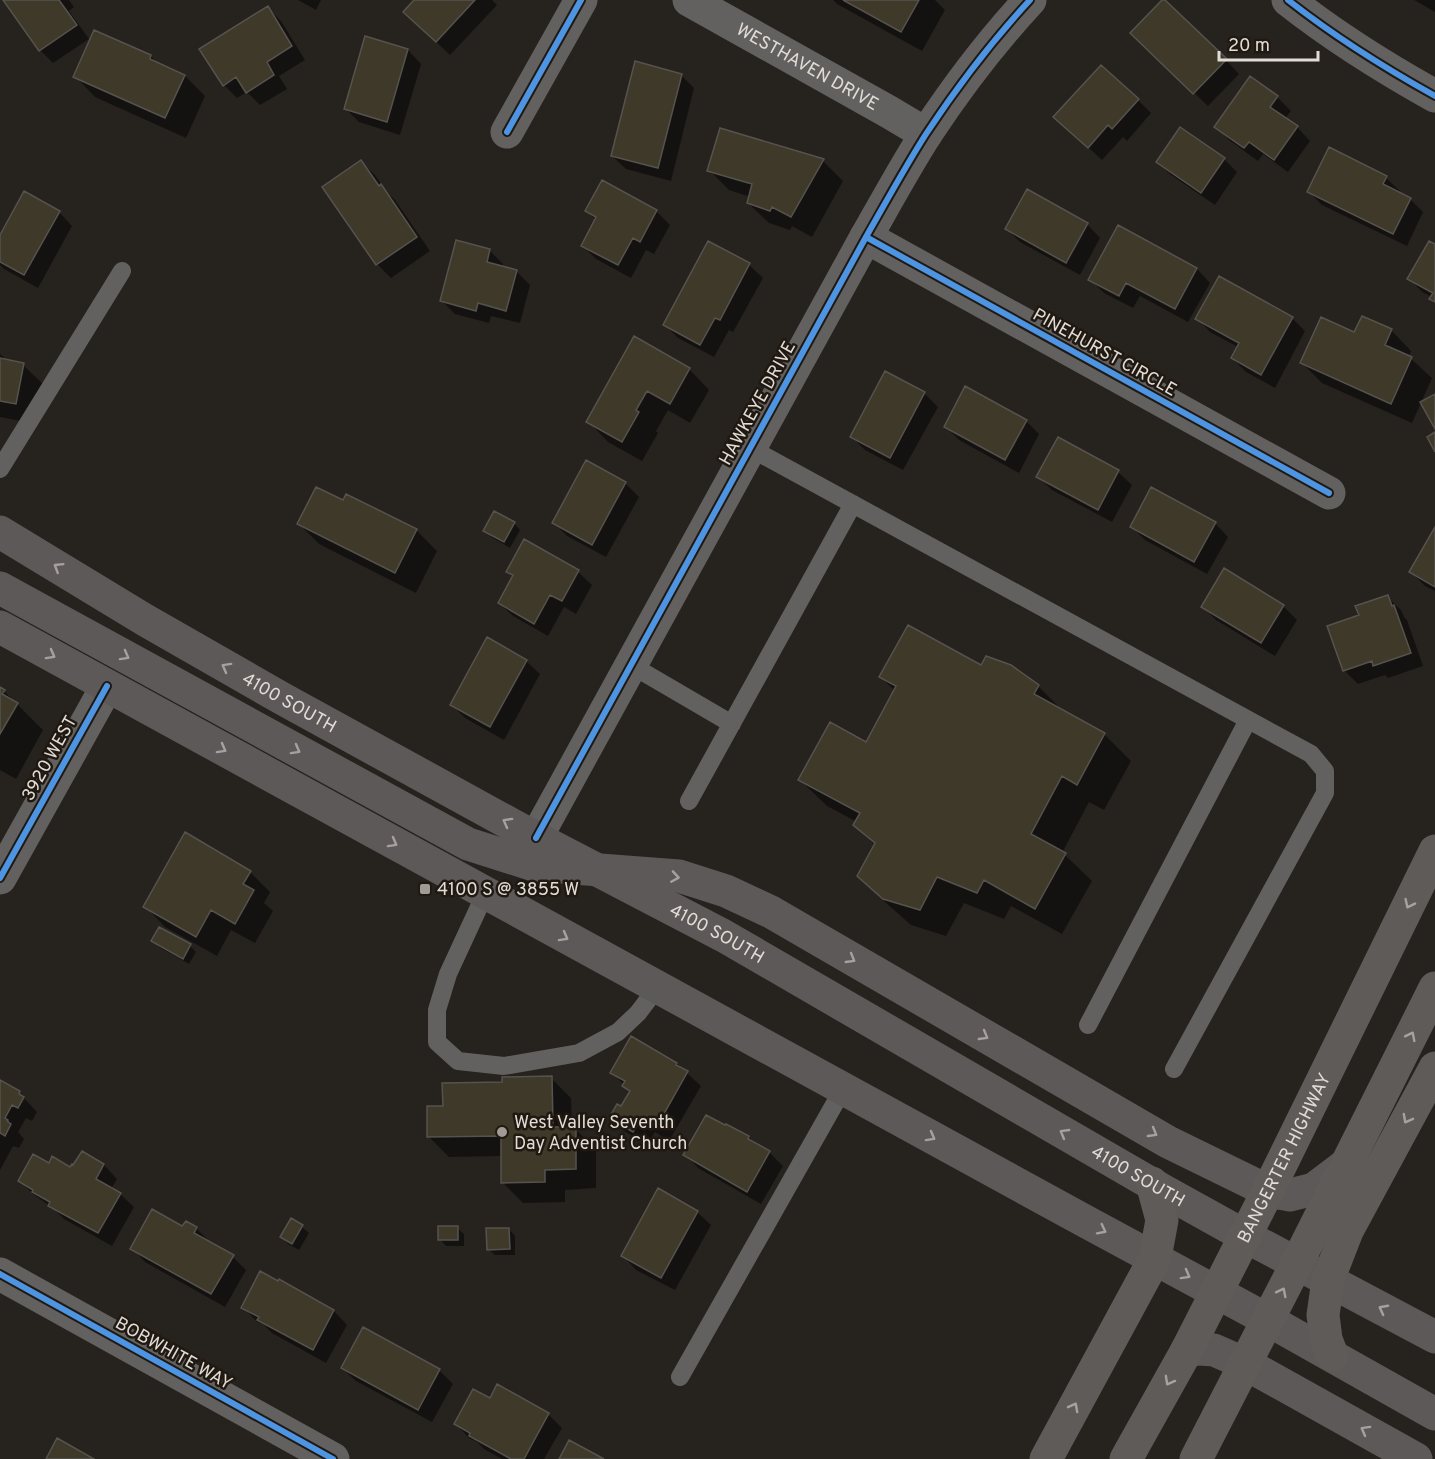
<svg xmlns="http://www.w3.org/2000/svg" width="1435" height="1459" viewBox="0 0 1435 1459" font-family="Overpass,sans-serif">
	<style>
		.shadow { fill: #0007 }
		.building { fill: #3e3928; stroke: #56534f; stroke-width: 1.5 }
		.lines { fill: none; stroke-linecap: round; stroke-linejoin: round }
		.service { stroke: #63615f; stroke-width: 18 }
		.minor { stroke: #63615f; stroke-width: 33 }
		.secondary { stroke: #5d5958; stroke-width: 33 }
		.trunk { stroke: #5f5b58; stroke-width: 33 }
		.cycleway-casing { stroke: #201911; stroke-width: 10 }
		.cycleway { stroke: #4d94e3; stroke-width: 6 }
		.oneway { stroke: #a6a19e }
		.oneway2 { stroke: #a7a29e }
		.poi-dot { fill: #a09b96; stroke: #201911; stroke-width: 2 }
		.labels { text-anchor: middle; stroke-width: 5; stroke-linejoin: round; paint-order: stroke }
		.street-label { font-size: 18px; fill: #e2dcd7; stroke: #201911 }
		.poi-label { font-size: 18px; fill: #e2dcd7; stroke: #201911; text-anchor: start }
	</style>
	<rect width="100%" height="100%" fill="#26221e"/>
	<path class="shadow" d="M5 0H69L74 7 69 11 89 39 53 63 40 50Z
		M298 0H321L316 10Z
		M416 0H492L497 5 450 55 418 25Z
		M833 0H935L945 10 922 51 837 4Z
		M1414 0H1435V12Z
		M268 8 281 21 305 60 279 76 287 89 260 105 247 92 237 98 224 85Z
		M366 38 408 50 421 64 400 135 359 122 345 108Z
		M1146 47 1226 60 1239 74 1208 106Z
		M151 56 158 64 185 76 205 96 186 138 95 97 75 76Z
		M681 75 694 88 671 181 626 169 612 156Z
		M1277 97 1291 111 1285 119 1297 127 1310 141 1288 172 1263 154 1258 161 1229 140 1216 126Z
		M1138 100 1151 113 1127 141 1123 137 1102 160 1069 130Z
		M721 130 823 161 843 181 812 237 792 226 790 230 769 223 748 203 750 197 729 190 709 170Z
		M1329 149 1386 178 1400 191 1399 193 1410 199 1423 212 1407 246 1322 205 1309 192Z
		M1224 159 1237 172 1215 205 1171 175 1157 162Z
		M361 162 375 175 385 190 395 200 430 251 391 278 377 264 324 187Z
		M587 211H656L670 225 654 254 646 250 631 278 596 259 583 246 596 220Z
		M59 212 72 226 38 288 4 269 0 265V238Z
		M1087 224 1100 238 1080 275 1020 242 1007 229Z
		M1119 227 1197 269 1210 283 1188 322 1140 296 1133 308 1104 293 1090 279Z
		M709 243 749 265 763 278 733 332 729 330 714 357 678 338 665 325Z
		M1435 246V302L1431 298 1432 297 1422 292 1409 278Z
		M489 250 503 264 502 268 516 271 530 285 520 323 491 316 489 323 455 314 442 301Z
		M1197 318H1292L1305 331 1275 388 1246 372 1232 358 1238 347 1210 332Z
		M1391 330 1411 351 1409 357 1432 378 1412 423 1322 383 1302 363 1355 334Z
		M0 354 8 361 23 365 44 385 36 424 0 417Z
		M689 369 709 390 690 423 668 410 656 431 658 433 642 461 608 442 588 421Z
		M924 393 938 407 903 470 865 450 851 436Z
		M1026 421 1039 434 1019 473 959 440 945 426Z
		M1058 439 1118 472 1132 485 1112 522 1052 490 1038 477Z
		M625 483 639 497 606 557 567 536 554 523Z
		M347 496 416 530 437 551 416 593 319 544 299 524 344 502Z
		M514 523 520 530 510 548 491 537 485 530Z
		M1215 523 1228 537 1207 574 1145 540 1132 527Z
		M1435 530V591L1425 586 1411 572Z
		M525 541 578 572 592 585 576 614 564 607 548 636 513 616 499 603 514 577 508 572Z
		M1225 571 1283 606 1297 620 1275 656 1216 620 1202 606Z
		M1387 597 1401 610 1404 617 1407 620 1423 666 1388 678 1385 675 1358 684 1344 670 1361 616Z
		M526 661 540 674 504 740 465 718 452 705Z
		M981 667 1038 686 1065 713 1104 734 1131 761 1104 810 1089 802 1062 853 1065 855 1092 881 1062 934 1011 906 1004 919 964 903 946 936 911 925 886 903 859 876 876 846 855 825 857 822 827 806 800 780 867 744 895 691 881 677Z
		M0 689 4 691 43 730 16 779 0 770Z
		M250 872 270 892 264 903 273 911 255 943 231 930 217 956 165 927 145 906Z
		M153 941 190 946 196 952 189 964 159 947Z
		M632 1038 677 1064 701 1086 669 1141 655 1132 647 1145 624 1131 610 1117 622 1108 631 1093 612 1072Z
		M551 1078 571 1098 572 1129H575L596 1149V1188L565 1190V1202L523 1203 502 1182V1156L449 1157 429 1137 444 1108 503 1084Z
		M0 1082 19 1093 37 1112 32 1121 26 1118 18 1132 24 1139 19 1148 13 1146 0 1170Z
		M748 1137 755 1144 769 1152 783 1166 761 1204 698 1168 685 1154Z
		M82 1153 104 1165 117 1179 111 1189 120 1194 134 1207 112 1246 64 1219 54 1209 33 1194 20 1181 49 1165 71 1169Z
		M697 1212 711 1225 675 1290 636 1270 623 1256Z
		M291 1220 302 1227 309 1233 299 1250 288 1244 282 1237Z
		M196 1228 210 1242 233 1257 246 1270 225 1307 145 1262 132 1248 183 1229Z
		M457 1228 464 1234V1246H446L440 1239Z
		M509 1229 515 1236V1255H495L488 1249Z
		M280 1281 334 1311 347 1325 326 1363 272 1333 264 1325 256 1321 243 1307Z
		M364 1329 440 1371 453 1384 432 1422 356 1381 342 1368Z
		M490 1400 548 1414 562 1428 544 1459H502L484 1449 477 1442 469 1438 456 1424Z"/>
	<path class="building" d="M3 0H59L77 25 39 51Z
		M414 0H475L436 42 403 12Z
		M843 0H919L901 32Z
		M1162 0H1165L1227 59 1193 94 1130 33Z
		M268 6 292 46 267 62 274 75 246 93 236 77 223 86 199 49Z
		M94 30 151 55 150 59 185 75 165 118 73 77Z
		M365 36 408 49 387 122 344 109Z
		M635 61 682 74 658 168 611 156Z
		M1101 65 1139 99 1112 129 1108 125 1088 148 1053 117Z
		M1250 76 1278 96 1270 107 1298 126 1274 160 1249 142 1244 148 1214 127Z
		M1180 127 1225 158 1201 193 1156 162Z
		M720 128 824 159 791 217 772 207 770 211 747 203 752 184 707 171Z
		M1329 147 1387 176 1383 184 1411 198 1393 234 1307 192Z
		M361 160 379 186 381 184 417 237 376 265 322 187Z
		M602 180 657 210 640 242 633 238 618 265 581 246 596 217 585 211Z
		M1027 189 1088 223 1066 263 1005 229Z
		M24 191 60 211 24 275 0 262V235Z
		M1118 225 1197 268 1175 309 1126 283 1119 296 1088 280Z
		M456 240 490 249 487 262 517 270 506 311 478 303 476 311 440 301Z
		M708 241 750 263 720 320 715 318 700 345 663 325Z
		M1429 241 1435 244V302L1429 299 1433 293 1407 279Z
		M1219 276 1293 317 1261 375 1231 358 1239 343 1195 319Z
		M1362 316 1392 329 1385 345 1412 357 1391 404 1300 363 1321 317 1354 332Z
		M634 336 690 368 670 404 647 391 636 410 639 412 622 442 586 422Z
		M0 358 24 363 16 404 0 401Z
		M885 371 925 392 890 458 850 437Z
		M965 386 1027 420 1005 460 944 427Z
		M1435 394V429L1420 402Z
		M1435 432V452L1427 437Z
		M1058 437 1119 470 1098 510 1036 477Z
		M586 460 626 482 592 545 552 523Z
		M316 487 343 500 346 494 417 529 395 573 297 524Z
		M1151 487 1216 522 1194 562 1130 527Z
		M494 511 515 522 504 542 483 531Z
		M1435 527V587L1409 572Z
		M524 539 579 570 562 601 550 595 534 624 498 603 513 575 506 572Z
		M1224 568 1284 605 1261 643 1201 607Z
		M1388 595 1392 606 1394 605 1411 653 1373 666 1372 661 1343 671 1327 626 1359 615 1355 606Z
		M908 625 981 665 986 656 1011 665 1039 685 1034 694 1105 733 1077 785 1062 776 1031 834 1066 853 1035 909 984 880 977 893 937 877 920 910 883 899 857 876 875 843 853 825 860 813 798 780 830 722 866 742 896 686 879 677Z
		M487 637 527 660 490 727 450 705Z
		M0 687 5 690 2 694 18 703 0 734Z
		M185 832 251 871 243 884 254 890 235 924 211 910 196 937 143 907Z
		M159 927 191 944 183 959 151 941Z
		M631 1036 677 1063 676 1065 688 1071 656 1128 641 1120 633 1132 609 1118 617 1104 621 1106 630 1091 622 1086 625 1081 610 1073Z
		M552 1076 553 1127H576V1169L545 1170V1182L501 1183V1136L427 1137V1106H443L442 1083 502 1082V1077Z
		M0 1080 20 1091 19 1094 24 1097 18 1108 12 1105 5 1118 8 1120 7 1121 11 1124 5 1136 0 1133Z
		M706 1115 725 1125 726 1124 749 1136 748 1139 770 1151 747 1192 683 1155Z
		M82 1151 104 1164 96 1179 121 1193 98 1233 48 1206 50 1202 32 1192 33 1190 18 1181 33 1154 49 1163 52 1156 70 1167 72 1164 73 1165Z
		M658 1188 698 1211 661 1278 621 1256Z
		M152 1209 182 1226 186 1221 197 1227 194 1233 234 1255 211 1294 130 1249Z
		M291 1218 303 1225 292 1244 280 1237Z
		M438 1226H458V1240H438Z
		M486 1228H509L510 1249 487 1250Z
		M260 1271 278 1281 279 1279 334 1310 313 1350 257 1320 259 1317 241 1308Z
		M363 1327 440 1369 418 1410 341 1368Z
		M497 1384 549 1413 524 1459H511L469 1436 470 1433 454 1424 473 1389 490 1398Z
		M57 1438 94 1459H46Z
		M569 1440 604 1459H559Z"/>
	<g class="lines">
		<path class="service" d="M750 448 1311 754 1325 771V793L1174 1069
			M0 469 122 271
			M631 665 732 724
			M689 801 853 504
			M485 894 448 974 437 1010V1042L458 1061 504 1066 579 1053 618 1032 638 1013 657 988
			M1088 1025 1248 720
			M680 1377 843 1089"/>
		<g class="minor">
			<path id="s1" d="M689 0 889 112 926 134"/>
			<path d="M1288 0C1335 37 1383 67 1435 96"/>
			<path d="M507 132 581 0"/>
			<path d="M866 237 1329 493"/>
			<path d="M536 838 866 237C886 202 905 167 926 134 957 87 992 41 1030 0"/>
			<path d="M0 878 107 686"/>
			<path d="M0 1274 333 1459"/>
		</g>
		<g class="secondary">
			<path id="s2" d="M0 532 145 620 283 699 536 838 724 936 1164 1191 1245 1236 1435 1337"/>
			<path d="M0 588 468 844 534 865 679 876 726 891 771 912 1168 1142 1268 1191 1290 1195 1314 1189 1347 1164"/>
			<path d="M0 627 1083 1220 1268 1320 1435 1414"/>
			<path d="M1187 1350 1199 1349 1214 1350 1246 1364 1416 1459"/>
		</g>
		<g class="trunk">
			<path d="M1332 1355 1326 1339 1323 1315 1328 1280 1347 1231 1435 1068"/>
			<path d="M1046 1459 1155 1258 1162 1220 1152 1183"/>
			<path id="s3" d="M1126 1459 1187 1350 1268 1191 1435 851"/>
			<path d="M1196 1459 1297 1263 1435 988"/>
		</g>
		<g class="cycleway-casing">
			<path id="cycleway" d="M1288 0C1335 37 1383 67 1435 96
				M507 132 581 0
				M866 237 1329 493
				M536 838 866 237C886 202 905 167 926 134 957 87 992 41 1030 0
				M0 878 107 686
				M0 1274 333 1459"/>
		</g>
		<use href="#cycleway" class="cycleway"/>
	</g>
	<defs><path id="oneway-chevron" d="M-2-3.5L2.5 0L-2 3.5" fill="none" stroke-width="1.6" stroke-linecap="round" stroke-linejoin="round" transform="scale(1.5)"/></defs>
	<g class="oneway">
		<use href="#oneway-chevron" transform="translate(58 567) rotate(-148)"/>
		<use href="#oneway-chevron" transform="translate(51 655) rotate(29)"/>
		<use href="#oneway-chevron" transform="translate(125 656) rotate(29)"/>
		<use href="#oneway-chevron" transform="translate(226 667) rotate(-151)"/>
		<use href="#oneway-chevron" transform="translate(222 749) rotate(29)"/>
		<use href="#oneway-chevron" transform="translate(296 750) rotate(29)"/>
		<use href="#oneway-chevron" transform="translate(507 822) rotate(-151)"/>
		<use href="#oneway-chevron" transform="translate(393 843) rotate(29)"/>
		<use href="#oneway-chevron" transform="translate(675 877) rotate(9)"/>
		<use href="#oneway-chevron" transform="translate(564 937) rotate(29)"/>
		<use href="#oneway-chevron" transform="translate(851 959) rotate(30)"/>
		<use href="#oneway-chevron" transform="translate(984 1036) rotate(30)"/>
		<use href="#oneway-chevron" transform="translate(1064 1133) rotate(-150)"/>
		<use href="#oneway-chevron" transform="translate(1153 1133) rotate(30)"/>
		<use href="#oneway-chevron" transform="translate(931 1137) rotate(29)"/>
		<use href="#oneway-chevron" transform="translate(1102 1230) rotate(27)"/>
		<use href="#oneway-chevron" transform="translate(1186 1275) rotate(29)"/>
		<use href="#oneway-chevron" transform="translate(1383 1309) rotate(-152)"/>
		<use href="#oneway-chevron" transform="translate(1365 1430) rotate(-151)"/>
	</g>
	<g class="oneway2">
		<use href="#oneway-chevron" transform="translate(1409 904) rotate(116)"/>
		<use href="#oneway-chevron" transform="translate(1411 1036) rotate(-63)"/>
		<use href="#oneway-chevron" transform="translate(1407 1119) rotate(118)"/>
		<use href="#oneway-chevron" transform="translate(1282 1292) rotate(-63)"/>
		<use href="#oneway-chevron" transform="translate(1169 1381) rotate(119)"/>
		<use href="#oneway-chevron" transform="translate(1074 1407) rotate(-62)"/>
	</g>
	<g class="poi-dot">
		<rect x="419" y="883" width="12" height="12" rx="3"/>
		<circle cx="502" cy="1132" r="6"/>
	</g>
	<g class="labels">
		<g class="street-label">
			<text dy="6" stroke="none"><textPath href="#s1" startOffset="136">WESTHAVEN DRIVE</textPath></text>
			<text transform="translate(1105 352) rotate(29)" y="6">PINEHURST CIRCLE</text>
			<text transform="translate(757 403) rotate(-61)" y="6">HAWKEYE DRIVE</text>
			<text dy="6" stroke="none"><textPath href="#s2" startOffset="336">4100 SOUTH</textPath></text>
			<text transform="translate(49 758) rotate(-61)" y="6">3920 WEST</text>
			<text dy="6" stroke="none"><textPath href="#s2" startOffset="822">4100 SOUTH</textPath></text>
			<text dy="6" stroke="none"><textPath href="#s3" startOffset="340">BANGERTER HIGHWAY</textPath></text>
			<text dy="6" stroke="none"><textPath href="#s2" startOffset="1308">4100 SOUTH</textPath></text>
			<text transform="translate(174 1353) rotate(29)" y="6">BOBWHITE WAY</text>
		</g>
		<g class="poi-label">
			<text x="437" y="895">4100 S @ 3855 W</text>
			<text x="514" y="1128">West Valley Seventh<tspan x="514" dy="21">Day Adventist Church</tspan></text>
		</g>
	</g>
	<path d="M1219 51v9h99v-9" fill="none" stroke="#e2dcd7" stroke-width="3"/>
	<text x="1228" y="51" font-size="18" fill="#e2dcd7" stroke="#201911" stroke-width="4.5" paint-order="stroke">20 m</text>
</svg>
